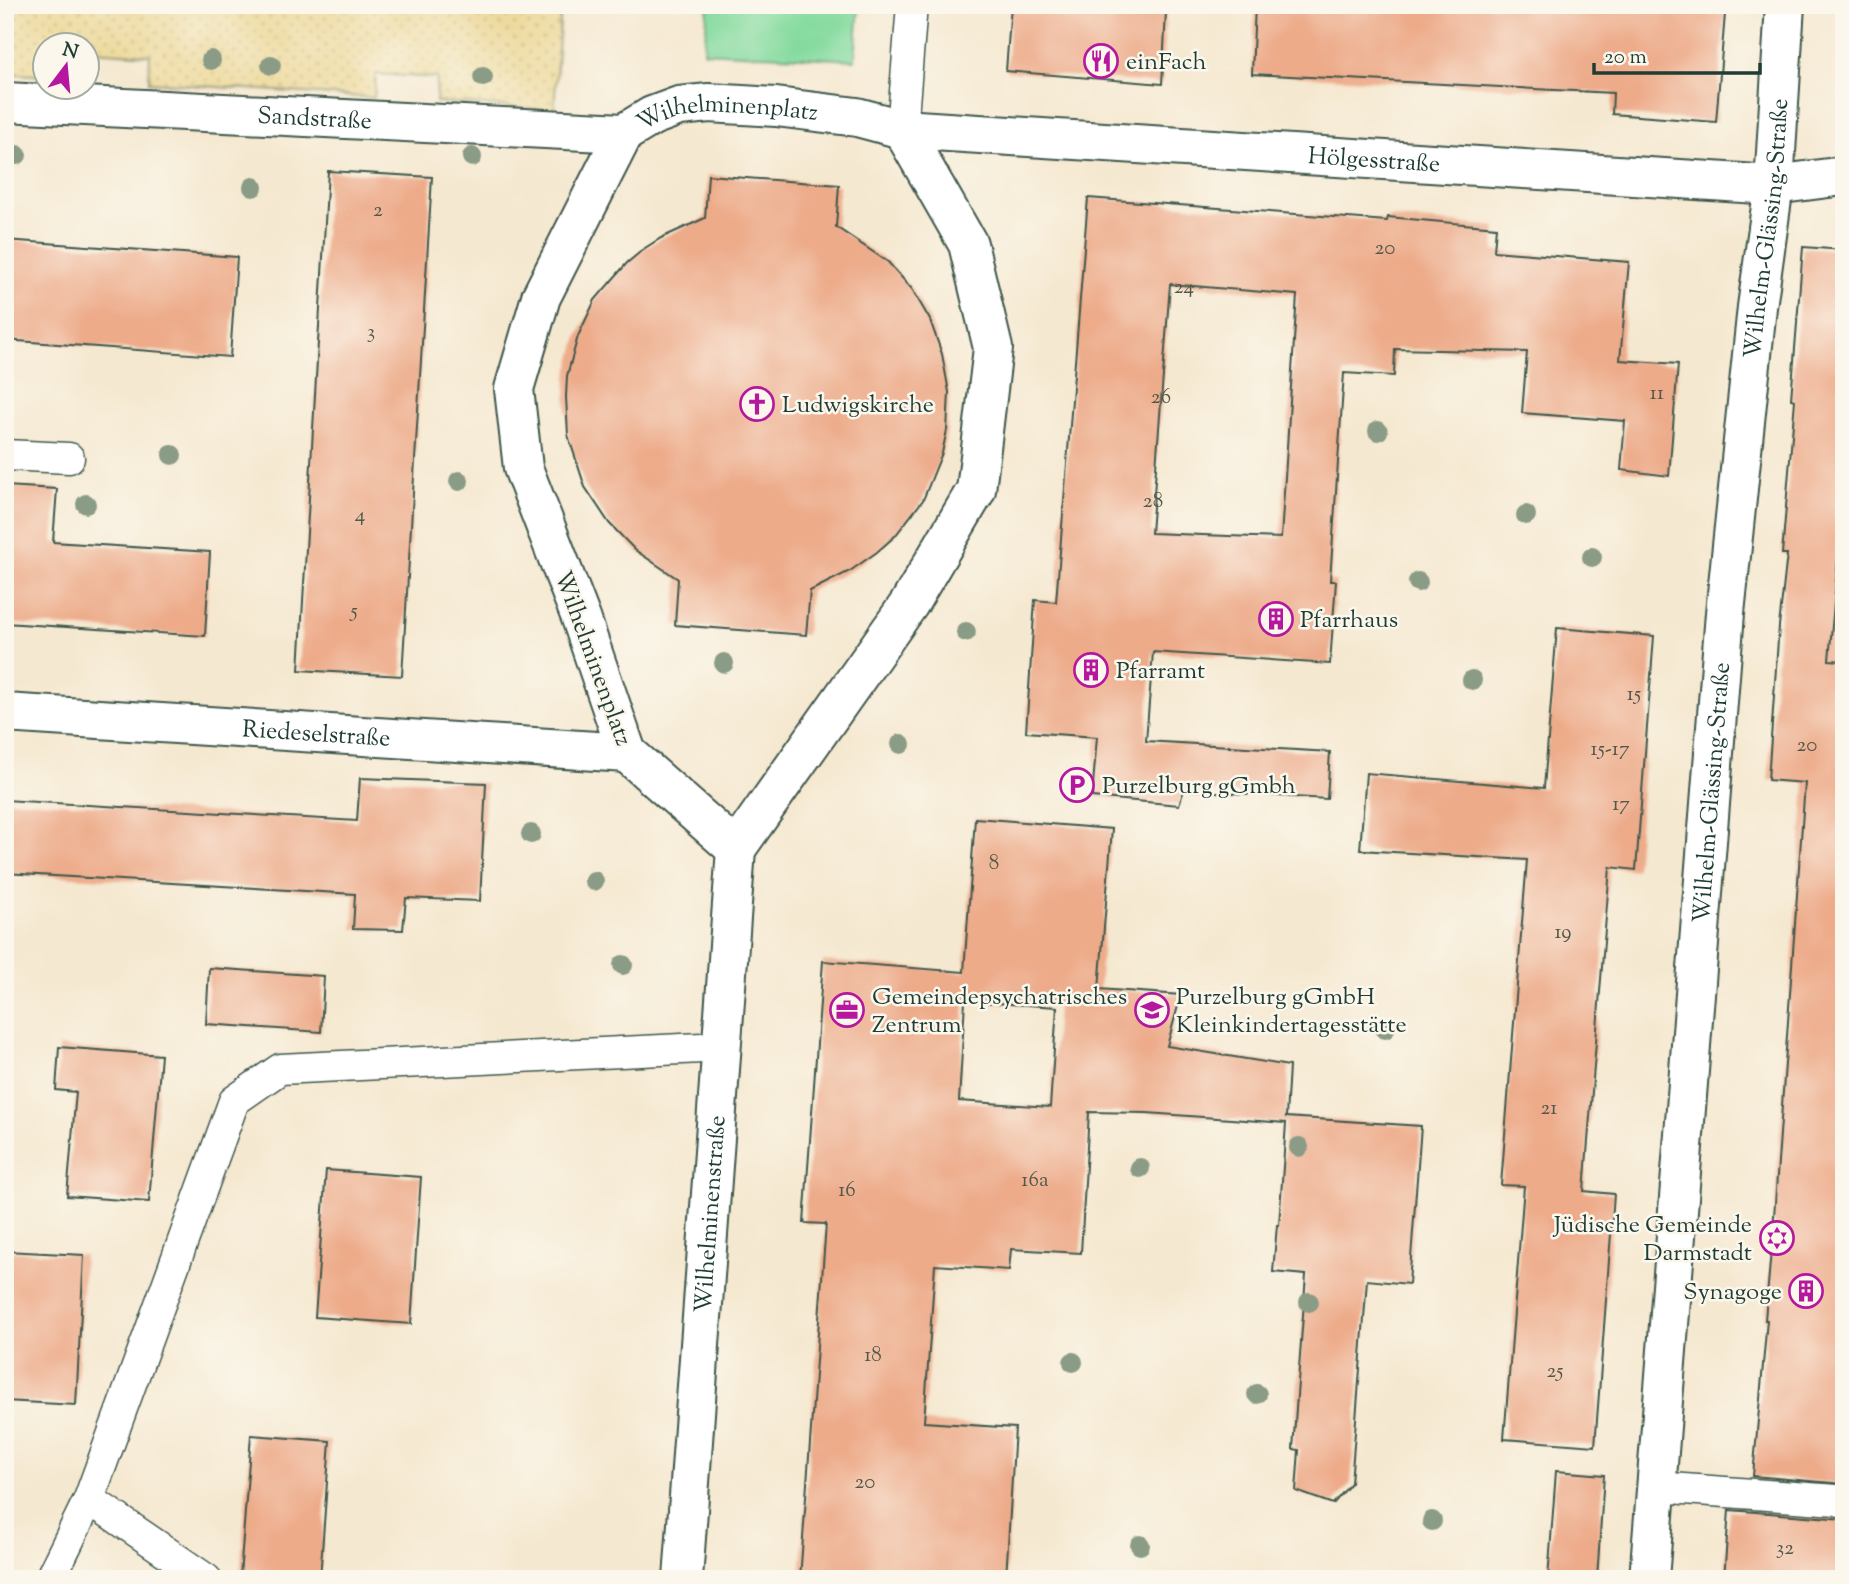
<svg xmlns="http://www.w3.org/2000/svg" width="1849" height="1584" viewBox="0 0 1849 1584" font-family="'Sorts Mill Goudy',serif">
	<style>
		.green { fill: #83da9e; stroke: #518c69; stroke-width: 2 }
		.sand { fill: url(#sand-dots); stroke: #868c69; stroke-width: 2 }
		.building { fill: #edab8a; fill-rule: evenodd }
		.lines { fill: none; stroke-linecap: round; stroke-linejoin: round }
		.service-casing { stroke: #3f574b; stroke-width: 33 }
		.pedestrian-casing { stroke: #3f574b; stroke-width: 42 }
		.minor-casing { stroke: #3f574b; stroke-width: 42 }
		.service { stroke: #fff; stroke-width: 30 }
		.pedestrian { stroke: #fff; stroke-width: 38 }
		.minor { stroke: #fff; stroke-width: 38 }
		.tree { fill: #8a9b86 }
		.labels { text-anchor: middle; stroke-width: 5; stroke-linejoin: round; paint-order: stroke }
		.number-label { font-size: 21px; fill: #52584a }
		.poi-label { font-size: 24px; fill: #1f3d34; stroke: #fbf7ec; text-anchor: start }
		.street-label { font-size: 24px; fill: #1f3d34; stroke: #fbf7ec }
	</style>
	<defs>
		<pattern id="sand-dots" width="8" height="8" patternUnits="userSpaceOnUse" patternTransform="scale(1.75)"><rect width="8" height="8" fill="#eeda9e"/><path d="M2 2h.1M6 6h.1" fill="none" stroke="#ccbc89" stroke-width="1.8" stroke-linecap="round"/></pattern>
	</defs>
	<rect width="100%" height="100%" fill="#fbf7ec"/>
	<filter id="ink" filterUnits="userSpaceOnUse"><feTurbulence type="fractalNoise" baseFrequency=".0143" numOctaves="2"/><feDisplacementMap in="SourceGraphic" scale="14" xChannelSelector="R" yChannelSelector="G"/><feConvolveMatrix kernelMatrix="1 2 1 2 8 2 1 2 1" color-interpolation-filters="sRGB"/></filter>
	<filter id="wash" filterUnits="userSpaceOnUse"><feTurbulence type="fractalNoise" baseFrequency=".00686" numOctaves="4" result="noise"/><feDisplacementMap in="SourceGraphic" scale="28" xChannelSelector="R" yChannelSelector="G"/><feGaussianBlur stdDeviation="1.57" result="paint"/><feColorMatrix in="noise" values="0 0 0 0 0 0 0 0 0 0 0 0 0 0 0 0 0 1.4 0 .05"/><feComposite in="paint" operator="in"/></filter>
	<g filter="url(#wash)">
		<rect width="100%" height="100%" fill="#f5e8d0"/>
		<path class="green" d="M708 5H859L855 60 704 52Z"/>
		<path class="sand" d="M5 5H561L554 110 436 102 437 78 376 74 374 98 149 82 150 55 92 51 90 79H88V46H46L45 76 5 73Z"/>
		<g id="blocks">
			<path class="building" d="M1011 5H1098L1166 12 1162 84 1006 71Z
				M1255 5H1628L1725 14 1716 122 1612 114 1613 93 1252 74Z
				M328 171 432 177 402 676 299 670Z
				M708 175 839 185 836 227 888 262 912 289 930 320 942 354 949 392 947 430 942 453 923 500 895 536 877 552 850 571 810 591 806 635 675 625 678 579 635 550 609 523 585 487 568 435 566 397 567 376 578 336 595 300 627 263 645 248 661 238 705 218Z
				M1088 198 1387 221 1388 217 1496 227 1494 251 1629 262 1620 360 1678 364 1669 476 1621 470 1625 421 1522 413 1527 352 1395 349 1394 376 1344 373 1330 581H1336L1330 664 1153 652 1146 741 1330 752 1327 799 1184 790 1179 805 1092 797 1097 737 1026 732 1035 600 1056 602ZM1170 284 1297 295 1281 538 1151 533Z
				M5 240 237 257 230 357 5 340Z
				M1803 247 1844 250V559L1838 558 1829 660 1844 661V1484L1753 1476 1767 1320H1765L1775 1204 1805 783 1768 780 1779 626 1787 554H1782L1795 400 1791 399Z
				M5 486 57 489 53 542 210 552 205 636 5 623Z
				M1557 628 1654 636 1636 870 1610 867 1584 1191 1614 1194 1595 1446 1504 1439 1524 1186 1501 1185 1527 860 1360 850 1366 773 1544 788Z
				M360 778 486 783 480 901 406 898 403 930 353 929 355 894 5 873V800L357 821Z
				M975 818 1112 829 1099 989 1181 995 1167 1046 1289 1066 1286 1117 1421 1126 1409 1284 1367 1280 1351 1483 1333 1504 1296 1491 1299 1450 1293 1449 1306 1275 1273 1272 1277 1225H1279L1286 1123 1147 1113 1089 1112 1081 1253 1011 1249 1009 1270 935 1265 924 1422 1015 1428 1006 1579H800L826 1224 804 1223 823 961 964 972ZM965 1001 1057 1007 1050 1107 959 1101Z
				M209 968 324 976 321 1032 206 1024Z
				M59 1047 161 1055 149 1202 67 1196 76 1092 56 1090Z
				M326 1170 421 1177 411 1324 315 1317Z
				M5 1251 84 1255 76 1405 5 1401Z
				M251 1435 330 1441 320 1579 240 1576Z
				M1556 1471 1604 1475 1597 1579H1548Z
				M1729 1510 1844 1519V1579H1724Z"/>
		</g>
	</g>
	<g filter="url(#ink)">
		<use href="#blocks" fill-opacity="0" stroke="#3f574b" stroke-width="2"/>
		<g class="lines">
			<g class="service-casing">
				<path id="service" d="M902 129 912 5
					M5 455 69 458
					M1656 1487 1837 1500 1844 1502
					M50 1579 89 1499
					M206 1579 89 1499 234 1101 280 1069 722 1047"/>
			</g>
			<g class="pedestrian-casing">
				<g id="pedestrian">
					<path id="s1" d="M5 102 624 133"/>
				</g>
			</g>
			<g class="minor-casing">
				<g id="minor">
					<path id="s2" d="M5 713 627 753"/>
					<path id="s3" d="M736 849 627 753 581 618 523 468 514 389 541 297 624 133 652 116 679 106 709 103 776 107 857 117 902 129 1774 185 1844 176"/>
					<path d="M736 849 909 604 976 490 993 348 968 244 902 129"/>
					<path id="s4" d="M683 1579 736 849"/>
					<path id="s5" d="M1649 1579 1725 613 1757 307 1774 185 1785 5"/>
				</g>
			</g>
			<use href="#service" class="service"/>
			<use href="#pedestrian" class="pedestrian"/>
			<use href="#minor" class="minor"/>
		</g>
		<g class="tree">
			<circle cx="211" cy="60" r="10"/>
			<circle cx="271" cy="65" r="10"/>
			<circle cx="483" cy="77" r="10"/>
			<circle cx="17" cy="155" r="10"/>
			<circle cx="472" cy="157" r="10"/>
			<circle cx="253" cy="187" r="10"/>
			<circle cx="1378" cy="431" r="10"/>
			<circle cx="172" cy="455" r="10"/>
			<circle cx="459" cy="481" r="10"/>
			<circle cx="86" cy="504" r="10"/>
			<circle cx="1526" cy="515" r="10"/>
			<circle cx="1592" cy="557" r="10"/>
			<circle cx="1418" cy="582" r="10"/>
			<circle cx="966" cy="632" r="10"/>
			<circle cx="724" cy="663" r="10"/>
			<circle cx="1472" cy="680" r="10"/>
			<circle cx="901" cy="744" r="10"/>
			<circle cx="531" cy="834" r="10"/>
			<circle cx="594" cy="881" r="10"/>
			<circle cx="623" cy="965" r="10"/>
			<circle cx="1385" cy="1029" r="10"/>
			<circle cx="1299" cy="1147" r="10"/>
			<circle cx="1140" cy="1168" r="10"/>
			<circle cx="1309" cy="1302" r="10"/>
			<circle cx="1073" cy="1362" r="10"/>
			<circle cx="1257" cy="1394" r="10"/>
			<circle cx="1432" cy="1521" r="10"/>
			<circle cx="1140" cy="1545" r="10"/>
		</g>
	</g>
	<defs>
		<g id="restaurant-ring" transform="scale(1.75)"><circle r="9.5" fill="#fbf7ec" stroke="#b5179e" stroke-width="1.5"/><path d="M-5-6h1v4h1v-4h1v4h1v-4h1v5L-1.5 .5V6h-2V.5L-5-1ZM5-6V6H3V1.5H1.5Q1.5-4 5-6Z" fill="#b5179e"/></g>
		<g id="church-ring" transform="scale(1.75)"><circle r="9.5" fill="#fbf7ec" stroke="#b5179e" stroke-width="1.5"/><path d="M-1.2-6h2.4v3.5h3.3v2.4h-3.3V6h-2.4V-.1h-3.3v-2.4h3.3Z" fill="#b5179e"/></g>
		<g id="building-ring" transform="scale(1.75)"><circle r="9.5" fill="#fbf7ec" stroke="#b5179e" stroke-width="1.5"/><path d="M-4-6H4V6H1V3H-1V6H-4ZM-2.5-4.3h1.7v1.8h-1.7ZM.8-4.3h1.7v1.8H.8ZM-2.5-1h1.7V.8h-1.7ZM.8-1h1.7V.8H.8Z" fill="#b5179e"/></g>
		<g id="parking-ring" transform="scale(1.75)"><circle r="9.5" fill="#fbf7ec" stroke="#b5179e" stroke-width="1.5"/><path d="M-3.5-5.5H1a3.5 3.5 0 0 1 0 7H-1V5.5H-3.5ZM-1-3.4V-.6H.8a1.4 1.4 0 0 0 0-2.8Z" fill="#b5179e"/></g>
		<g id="office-ring" transform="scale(1.75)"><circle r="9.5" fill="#fbf7ec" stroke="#b5179e" stroke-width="1.5"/><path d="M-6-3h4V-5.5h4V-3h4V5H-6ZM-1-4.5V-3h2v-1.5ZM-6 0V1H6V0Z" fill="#b5179e"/></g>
		<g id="school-ring" transform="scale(1.75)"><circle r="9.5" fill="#fbf7ec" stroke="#b5179e" stroke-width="1.5"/><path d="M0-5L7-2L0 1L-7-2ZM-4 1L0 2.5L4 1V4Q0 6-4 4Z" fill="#b5179e"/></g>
		<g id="synagogue-ring" transform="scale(1.75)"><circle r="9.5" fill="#fbf7ec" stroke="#b5179e" stroke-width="1.5"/><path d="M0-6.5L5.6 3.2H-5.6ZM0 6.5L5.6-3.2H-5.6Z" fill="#b5179e"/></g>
	</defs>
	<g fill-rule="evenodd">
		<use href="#restaurant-ring" x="1101" y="61"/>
		<use href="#church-ring" x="757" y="404"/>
		<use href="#building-ring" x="1276" y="619"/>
		<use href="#building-ring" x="1091" y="670"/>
		<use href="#parking-ring" x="1077" y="785"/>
		<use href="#office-ring" x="847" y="1010"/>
		<use href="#school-ring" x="1152" y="1010"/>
		<use href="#synagogue-ring" x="1777" y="1238"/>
		<use href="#building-ring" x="1806" y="1291"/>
	</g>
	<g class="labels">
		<g class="number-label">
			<text x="378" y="216">2</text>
			<text x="1385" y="254">20</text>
			<text x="1184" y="293">24</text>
			<text x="371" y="338">3</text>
			<text x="1657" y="399">11</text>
			<text x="1161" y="403">26</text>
			<text x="1153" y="507">28</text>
			<text x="360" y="521">4</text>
			<text x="354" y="617">5</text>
			<text x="1634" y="700">15</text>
			<text x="1807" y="751">20</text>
			<text x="1610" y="755">15-17</text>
			<text x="1621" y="810">17</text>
			<text x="994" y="869">8</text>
			<text x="1563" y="938">19</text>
			<text x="1549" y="1114">21</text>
			<text x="1035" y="1186">16a</text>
			<text x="847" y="1196">16</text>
			<text x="873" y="1361">18</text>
			<text x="1555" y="1377">25</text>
			<text x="865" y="1488">20</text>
			<text x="1785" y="1554">32</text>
		</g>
		<g class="poi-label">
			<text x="1126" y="69">einFach</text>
			<text x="782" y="412">Ludwigskirche</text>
			<text x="1300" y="627">Pfarrhaus</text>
			<text x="1116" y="678">Pfarramt</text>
			<text x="1102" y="793">Purzelburg gGmbh</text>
			<text x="872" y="1004">Gemeindepsychatrisches<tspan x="872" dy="28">Zentrum</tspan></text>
			<text x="1176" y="1004">Purzelburg gGmbH<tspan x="1176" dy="28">Kleinkindertagesstätte</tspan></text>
			<text x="1752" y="1232" text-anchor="end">Jüdische Gemeinde<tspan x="1752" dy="28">Darmstadt</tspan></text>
			<text x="1782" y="1299" text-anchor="end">Synagoge</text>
		</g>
		<g class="street-label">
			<text dy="8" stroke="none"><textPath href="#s1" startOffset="310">Sandstraße</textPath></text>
			<text dy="8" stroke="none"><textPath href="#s3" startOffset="917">Wilhelminenplatz</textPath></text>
			<text dy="8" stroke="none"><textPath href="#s3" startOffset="1568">Hölgesstraße</textPath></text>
			<text dy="8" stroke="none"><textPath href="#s5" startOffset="1356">Wilhelm-Glässing-Straße</textPath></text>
			<text transform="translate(594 658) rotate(70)" y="8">Wilhelminenplatz</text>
			<text dy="8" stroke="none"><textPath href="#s2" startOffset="312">Riedeselstraße</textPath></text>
			<text dy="8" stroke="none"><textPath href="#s5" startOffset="789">Wilhelm-Glässing-Straße</textPath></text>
			<text dy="8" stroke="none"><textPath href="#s4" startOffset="366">Wilhelminenstraße</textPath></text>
		</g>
	</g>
	<rect width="1849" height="1584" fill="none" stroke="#fbf7ec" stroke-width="28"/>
	<g transform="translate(66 66) rotate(16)"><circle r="33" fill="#fbf7ec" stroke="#a3ada2" stroke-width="2"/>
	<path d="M0-5L12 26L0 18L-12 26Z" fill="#b5179e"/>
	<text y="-10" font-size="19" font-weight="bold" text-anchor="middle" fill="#1f3d34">N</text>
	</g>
	<path d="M1594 63v10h166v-10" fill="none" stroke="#1f3d34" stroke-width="3.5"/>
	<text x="1604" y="63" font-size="21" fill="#1f3d34" stroke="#fbf7ec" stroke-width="5" paint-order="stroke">20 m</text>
</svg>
